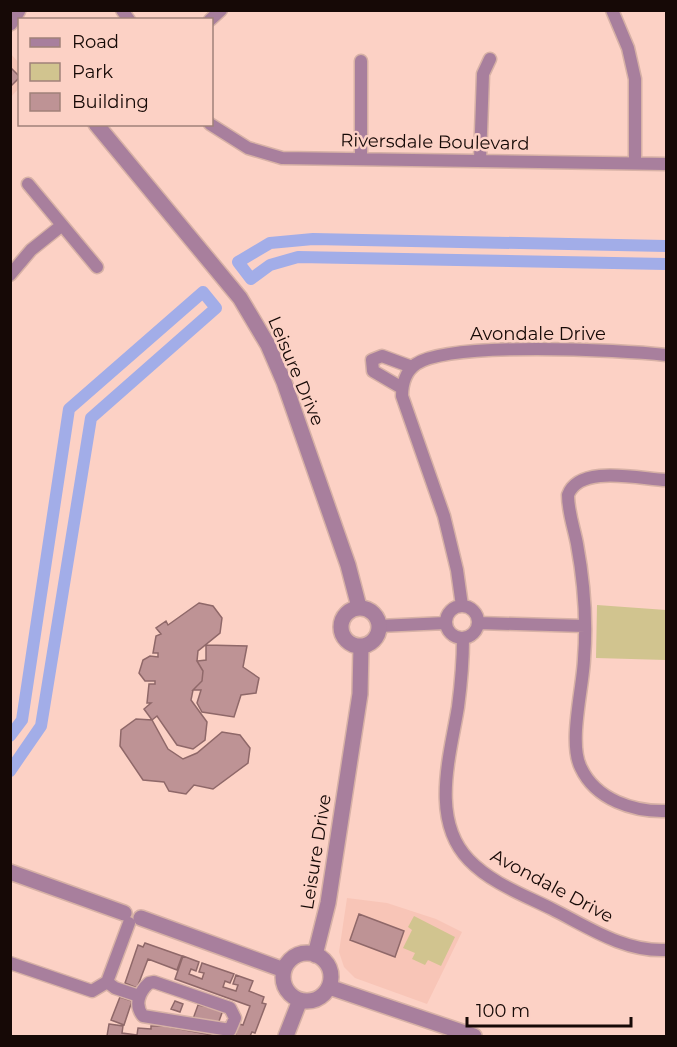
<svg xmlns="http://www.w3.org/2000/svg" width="677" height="1047" viewBox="0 0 677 1047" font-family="Montserrat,sans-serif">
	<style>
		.built { fill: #f8c5b7 }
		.green { fill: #d1c48f }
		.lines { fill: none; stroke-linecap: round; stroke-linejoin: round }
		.canal { stroke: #a2ade8; stroke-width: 12 }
		.building { fill: #be9395; stroke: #8f6869; stroke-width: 1.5 }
		.minor-casing { stroke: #d7b1a6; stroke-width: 15 }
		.tertiary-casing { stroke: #d7b1a6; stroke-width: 18 }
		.minor { stroke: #a87f9d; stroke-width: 12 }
		.tertiary { stroke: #a87f9d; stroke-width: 15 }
		.labels { text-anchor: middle; stroke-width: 5; stroke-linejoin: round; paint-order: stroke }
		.street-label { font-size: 18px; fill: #160906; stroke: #fcd1c5 }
	</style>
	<rect width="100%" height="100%" fill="#fcd1c5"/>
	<path class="built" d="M10 53 20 64 19 88 11 97Z
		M347 898 387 903 436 919 462 932 427 1004 355 978 344 967 339 952Z"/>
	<path class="green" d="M597 605 666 610V660L596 658Z
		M414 916 455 937 441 966 428 960 425 965 412 959 415 953 403 948 412 930 408 927Z"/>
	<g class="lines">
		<path class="canal" d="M666 246 313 239 270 243 238 262 251 279 270 265 298 257 666 264
			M10 736 22 720 69 409 203 292 216 308 91 418 41 726 10 771"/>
	</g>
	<path class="building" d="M10 67 20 77 10 87Z
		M199 603 213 606 222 618 220 633 198 651 197 661 203 671 202 681 193 690 191 700 207 722 205 740 193 749 177 745 157 716 152 720 144 709 151 703H147L149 684H155V681H145L139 673 143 660 150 656 158 657V653H153L156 636 161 634 156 628 166 621 168 625Z
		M206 645 247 646 243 667 259 678 256 693 241 695 234 717 202 712 197 703 201 690H193L202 681 203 671 197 661 206 660Z
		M136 719 152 720 168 749 183 759 197 753 222 732 240 735 250 748 248 763 213 789 194 785 186 794 169 791 164 782 143 780 120 746 121 730Z
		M359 914 404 931 395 957 350 940Z
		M145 943 182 956 177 970 148 959 137 988 125 983 138 945 143 947Z
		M183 956 199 962 196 971 191 969 189 974 202 979 204 973 199 972 202 963 234 974 230 983 225 981 223 987 236 991 238 985 233 984 236 975 253 981 249 991 264 997 262 1003 266 1004 255 1033 252 1032 250 1036H235L239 1024 243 1025 250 1006 175 979Z
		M120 997 132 1001 124 1025 111 1020Z
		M175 1001 183 1004 180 1012 171 1009Z
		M198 1005 223 1010 218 1024 193 1019Z
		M109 1024 123 1026 122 1033 137 1035 138 1028 151 1029V1026H164L217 1036H107Z"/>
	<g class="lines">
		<g class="minor-casing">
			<path id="minor" d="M122 10 129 20
				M612 10 628 48 635 79V163
				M210 20 221 10
				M361 61V158
				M210 124 248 148 282 158 666 164
				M480 160 483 74 490 59
				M28 184 97 267
				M10 275 31 250 61 226
				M402 388 373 371 372 360 382 356 412 367
				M666 480C640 479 579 464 568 495 568 512 574 528 577 544 584 582 587 621 584 659 583 688 568 743 581 768 596 800 634 812 666 811
				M446 622a16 16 0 1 1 32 0a16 16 0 1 1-32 0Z
				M462 606 457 570 444 516 402 396C402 384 406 371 416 364 451 341 620 350 666 355
				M478 623 585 626
				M379 626 446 623
				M463 638C463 661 461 684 458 707 450 756 430 820 469 860 491 883 524 895 552 909 588 927 624 952 666 950
				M10 963 92 991 107 982 129 923
				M107 982 115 988 139 996
				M154 982 230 1008 235 1018 230 1030 143 1016C134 1005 139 992 149 983Z"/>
		</g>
		<g class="tertiary-casing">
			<path id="tertiary" d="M10 23 18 10
				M96 124 240 298 268 345 284 382 348 565 359 607
				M341 627a19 19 0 1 1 38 0a19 19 0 1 1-38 0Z
				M10 872 124 913
				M141 918 284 970
				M283 977a24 24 0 1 1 48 0a24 24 0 1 1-48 0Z
				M315 955 328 903 360 694 361 646
				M329 987 474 1036
				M286 1036 300 1000"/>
		</g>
		<use href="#minor" class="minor"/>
		<use href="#tertiary" class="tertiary"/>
	</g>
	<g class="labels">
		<g class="street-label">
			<text transform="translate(435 142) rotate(1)" y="6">Riversdale Boulevard</text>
			<text x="538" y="340">Avondale Drive</text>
			<text transform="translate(296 371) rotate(67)" y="6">Leisure Drive</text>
			<text transform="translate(316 852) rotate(-81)" y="6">Leisure Drive</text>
			<text transform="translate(552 886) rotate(28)" y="6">Avondale Drive</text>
		</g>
	</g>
	<rect width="677" height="1047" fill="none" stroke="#160906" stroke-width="24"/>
	<rect x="18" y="18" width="195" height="108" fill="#fcd1c5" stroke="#a08179" stroke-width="1.5"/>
	<rect x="30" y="38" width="30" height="9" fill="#a87f9d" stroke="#a08179" stroke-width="1.5"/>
	<text x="72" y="48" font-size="18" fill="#160906">Road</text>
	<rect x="30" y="63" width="30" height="18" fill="#d1c48f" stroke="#a08179" stroke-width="1.5"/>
	<text x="72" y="78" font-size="18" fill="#160906">Park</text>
	<rect x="30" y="93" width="30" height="18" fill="#be9395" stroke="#a08179" stroke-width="1.5"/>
	<text x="72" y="108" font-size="18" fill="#160906">Building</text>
	<path d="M467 1017v9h164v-9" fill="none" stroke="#160906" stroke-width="3"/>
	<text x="476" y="1017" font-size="18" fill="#160906" stroke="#fcd1c5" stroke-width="4.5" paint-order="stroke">100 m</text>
</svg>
